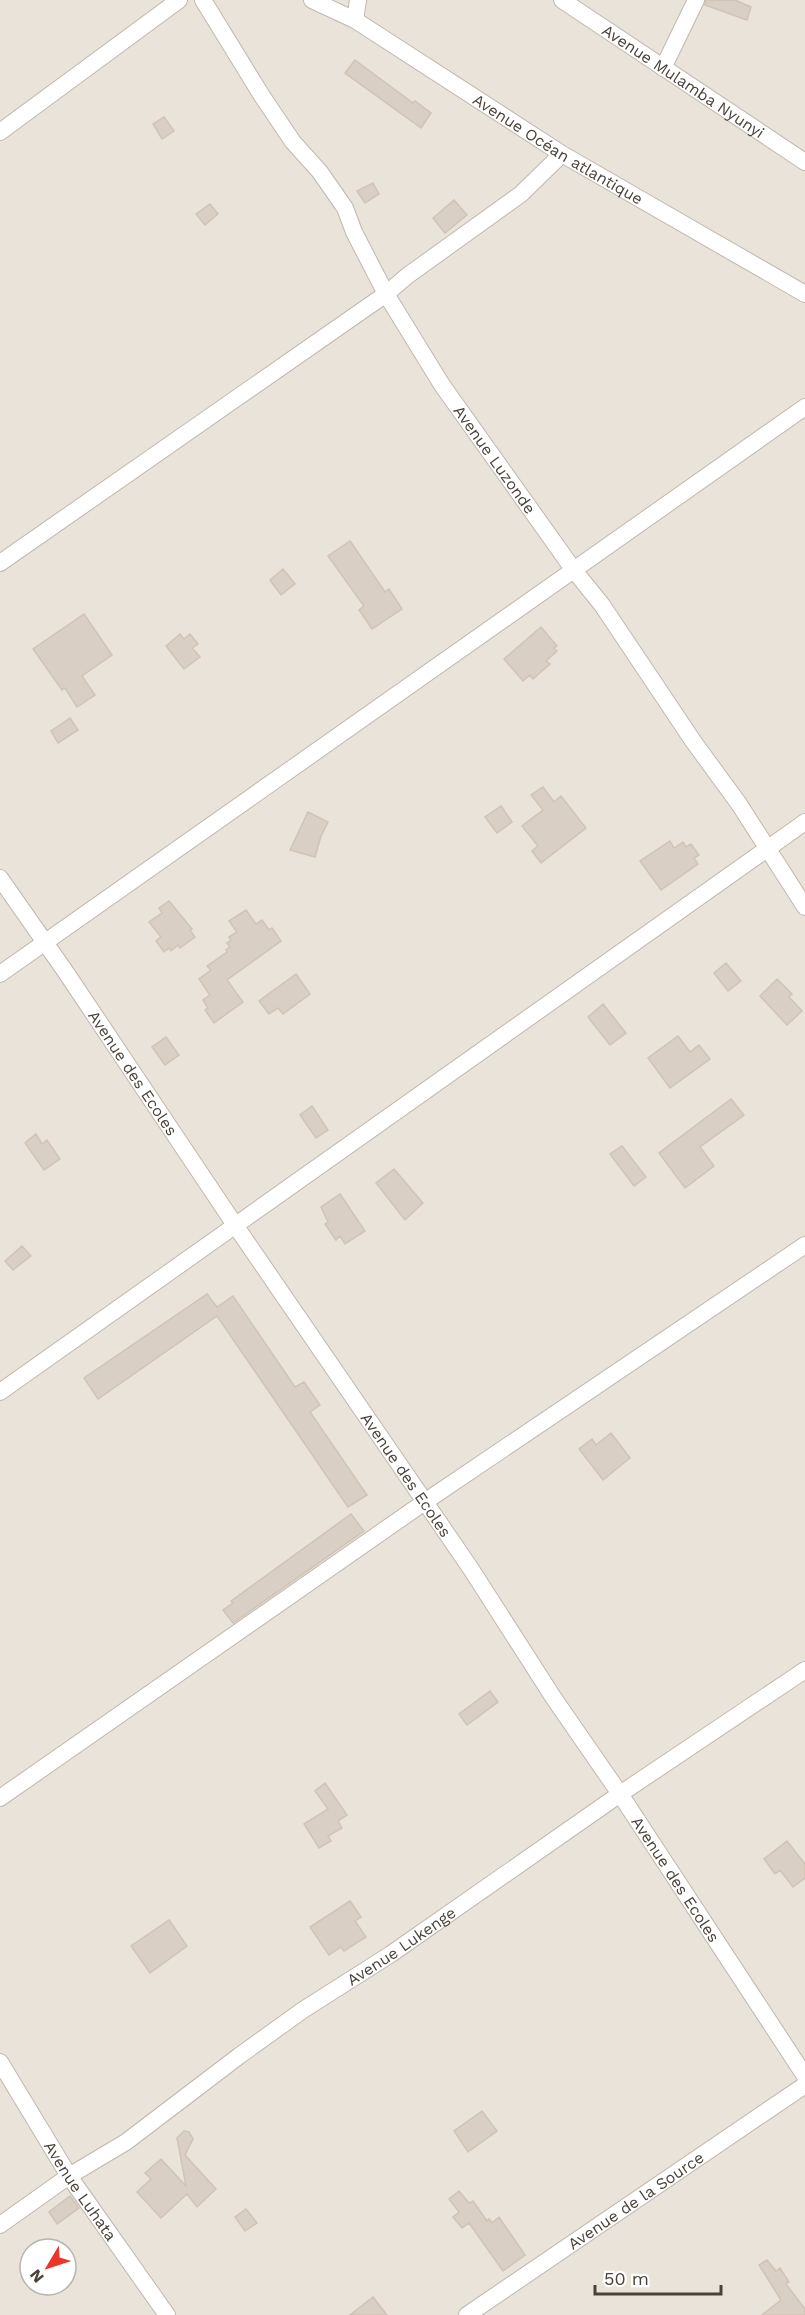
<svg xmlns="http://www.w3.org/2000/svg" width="805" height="2315" viewBox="0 0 805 2315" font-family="'Work Sans',sans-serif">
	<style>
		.residential { fill: #e9e3da; fill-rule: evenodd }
		.building { fill: #d9cfc5; stroke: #d1c3b5; stroke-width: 1.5 }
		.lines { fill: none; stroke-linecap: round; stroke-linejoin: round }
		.street-casing { stroke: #c0b8af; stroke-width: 18 }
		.street { stroke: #fff; stroke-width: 16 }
		.labels { text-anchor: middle; stroke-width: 4.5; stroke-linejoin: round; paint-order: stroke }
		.street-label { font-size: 16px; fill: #49423a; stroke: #fff }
	</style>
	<rect width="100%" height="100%" fill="#f5f1ec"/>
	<path class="residential" d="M0 0H805V2315H0ZM30 2249H66V2285H30Z"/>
	<path class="building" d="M706 0H735L751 7 747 20 705 5Z
		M355 60 413 103 415 101 431 113 421 128 345 73Z
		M164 117 174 131 162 139 153 124Z
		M373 183 379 194 365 203 357 191Z
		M454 200 467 215 445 233 433 218Z
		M210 204 218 214 205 225 196 214Z
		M350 541 385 592 389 589 402 609 372 629 359 610 364 606 328 556Z
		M283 569 295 584 281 595 270 580Z
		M84 614 112 655 82 676 95 695 77 707 65 688 62 690 33 649Z
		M541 627 557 646 554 648 557 651 546 661 550 664 533 679 530 675 523 681 504 659Z
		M180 634 184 639 190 634 198 644 192 648 200 657 184 669 166 646Z
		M70 718 78 730 58 743 51 731Z
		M543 787 554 802 561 796 586 828 541 863 532 851 538 846 522 826 543 810 531 795Z
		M501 806 512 822 497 833 485 817Z
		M308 812 328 822 321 836 315 857 290 850Z
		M670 841 674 848 683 842 686 847 691 844 699 855 694 858 698 864 661 890 640 861Z
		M169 901 192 929 190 930 195 937 180 948 178 945 171 951 169 948 164 952 156 941 161 937 149 922 162 913 159 908Z
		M246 910 256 924 262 920 269 930 272 928 281 941 227 980 243 1002 214 1023 205 1010 208 1008 203 1000 210 995 199 979 211 970 207 966 227 952 226 950 230 947 227 943 231 940 229 937 237 932 229 921Z
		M726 963 741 981 728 991 714 973Z
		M296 974 310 994 283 1014 278 1008 269 1014 259 1001Z
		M777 979 792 994 789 997 802 1011 787 1025 760 996Z
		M603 1004 626 1033 610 1045 588 1017Z
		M678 1036 690 1052 699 1045 710 1059 670 1088 648 1058Z
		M166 1037 179 1055 165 1065 152 1047Z
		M731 1099 744 1115 700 1147 714 1166 685 1188 659 1153Z
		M312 1106 328 1130 316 1138 300 1115Z
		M36 1134 42 1144 47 1140 60 1159 44 1170 25 1143Z
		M622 1146 646 1177 634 1186 610 1154Z
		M394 1169 423 1203 405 1220 376 1183Z
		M340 1194 365 1231 345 1244 340 1236 336 1240 325 1224 328 1222 321 1207Z
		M22 1246 31 1256 13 1270 5 1261Z
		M207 1294 217 1307 233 1296 295 1387 304 1382 320 1405 310 1412 367 1495 348 1507 217 1316 98 1399 84 1378Z
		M611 1433 630 1458 603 1480 579 1449 592 1439 596 1445Z
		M351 1514 364 1531 233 1623 223 1610 233 1603 231 1601Z
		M490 1691 498 1702 467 1725 459 1714Z
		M325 1783 347 1815 338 1821 342 1828 328 1836 331 1841 319 1848 304 1824 328 1809 315 1791Z
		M787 1841 805 1864V1878L793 1887 780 1870 775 1874 764 1859Z
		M350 1901 361 1917 355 1921 366 1937 344 1951 341 1947 329 1955 310 1927Z
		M169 1920 187 1946 150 1973 131 1946Z
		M482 2111 497 2131 468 2152 454 2131Z
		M184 2131 189 2132 193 2139 185 2155 216 2189 197 2207 187 2194 161 2218 137 2192 151 2179 145 2173 161 2159 186 2186 177 2138Z
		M459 2191 469 2203 473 2201 487 2221 489 2219 492 2223 499 2217 525 2255 503 2271 469 2223 462 2228 453 2217 459 2212 449 2199Z
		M70 2196 79 2208 57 2224 49 2212Z
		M246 2209 257 2223 245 2231 235 2217Z
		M767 2260 776 2271 780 2268 789 2282 786 2284 805 2309V2315H762L781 2300 759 2265Z
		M373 2297 387 2315H350Z"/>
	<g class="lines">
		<g class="street-casing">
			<g id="street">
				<path id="s1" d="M203 0 262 96 293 142 320 172 345 208 354 232 386 294 442 385 573 569 602 605 693 741 739 804 805 907"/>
				<path id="s2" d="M312 0 355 20 562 154 805 294"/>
				<path id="s3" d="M562 0 805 162"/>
				<path d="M355 20 358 0"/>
				<path d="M663 68 696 0"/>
				<path d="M0 132 179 0"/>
				<path d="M0 563 386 294 407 276 521 194 562 154"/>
				<path id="s4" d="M0 878 65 971 235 1225 471 1569 553 1697 620 1794 805 2076"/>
				<path d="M0 974 805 407"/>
				<path d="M0 1392 805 822"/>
				<path d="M0 1798 426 1501 805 1245"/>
				<path id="s5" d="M0 2062 69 2176 167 2315"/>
				<path id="s6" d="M0 2225 69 2176 126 2142 239 2056 303 2010 391 1954 620 1794 805 1670"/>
				<path id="s7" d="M467 2315 805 2085"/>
			</g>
		</g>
		<use href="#street" class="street"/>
	</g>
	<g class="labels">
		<g class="street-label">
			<text dy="6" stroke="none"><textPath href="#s3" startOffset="146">Avenue Mulamba Nyunyi</textPath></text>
			<text dy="6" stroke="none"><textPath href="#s2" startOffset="288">Avenue Océan atlantique</textPath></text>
			<text dy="6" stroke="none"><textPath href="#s1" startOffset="546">Avenue Luzonde</textPath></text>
			<text dy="6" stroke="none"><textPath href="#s4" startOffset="236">Avenue des Ecoles</textPath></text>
			<text dy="6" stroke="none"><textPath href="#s4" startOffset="722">Avenue des Ecoles</textPath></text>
			<text dy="6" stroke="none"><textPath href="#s4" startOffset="1208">Avenue des Ecoles</textPath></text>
			<text dy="6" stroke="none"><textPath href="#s6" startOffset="489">Avenue Lukenge</textPath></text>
			<text dy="6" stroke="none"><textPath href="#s5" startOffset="152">Avenue Luhata</textPath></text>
			<text dy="6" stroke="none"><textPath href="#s7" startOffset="204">Avenue de la Source</textPath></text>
		</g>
	</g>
	<g transform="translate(48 2267) rotate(231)"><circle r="28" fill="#ffffff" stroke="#b6b3b0" stroke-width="1.5"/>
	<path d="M0-4.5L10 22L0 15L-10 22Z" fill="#ee352a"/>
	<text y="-9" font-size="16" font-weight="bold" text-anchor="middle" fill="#49423a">N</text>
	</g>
	<path d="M595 2285v9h126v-9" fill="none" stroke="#49423a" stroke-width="3"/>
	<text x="604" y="2285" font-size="18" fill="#49423a" stroke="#ffffff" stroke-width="4.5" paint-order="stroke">50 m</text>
</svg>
